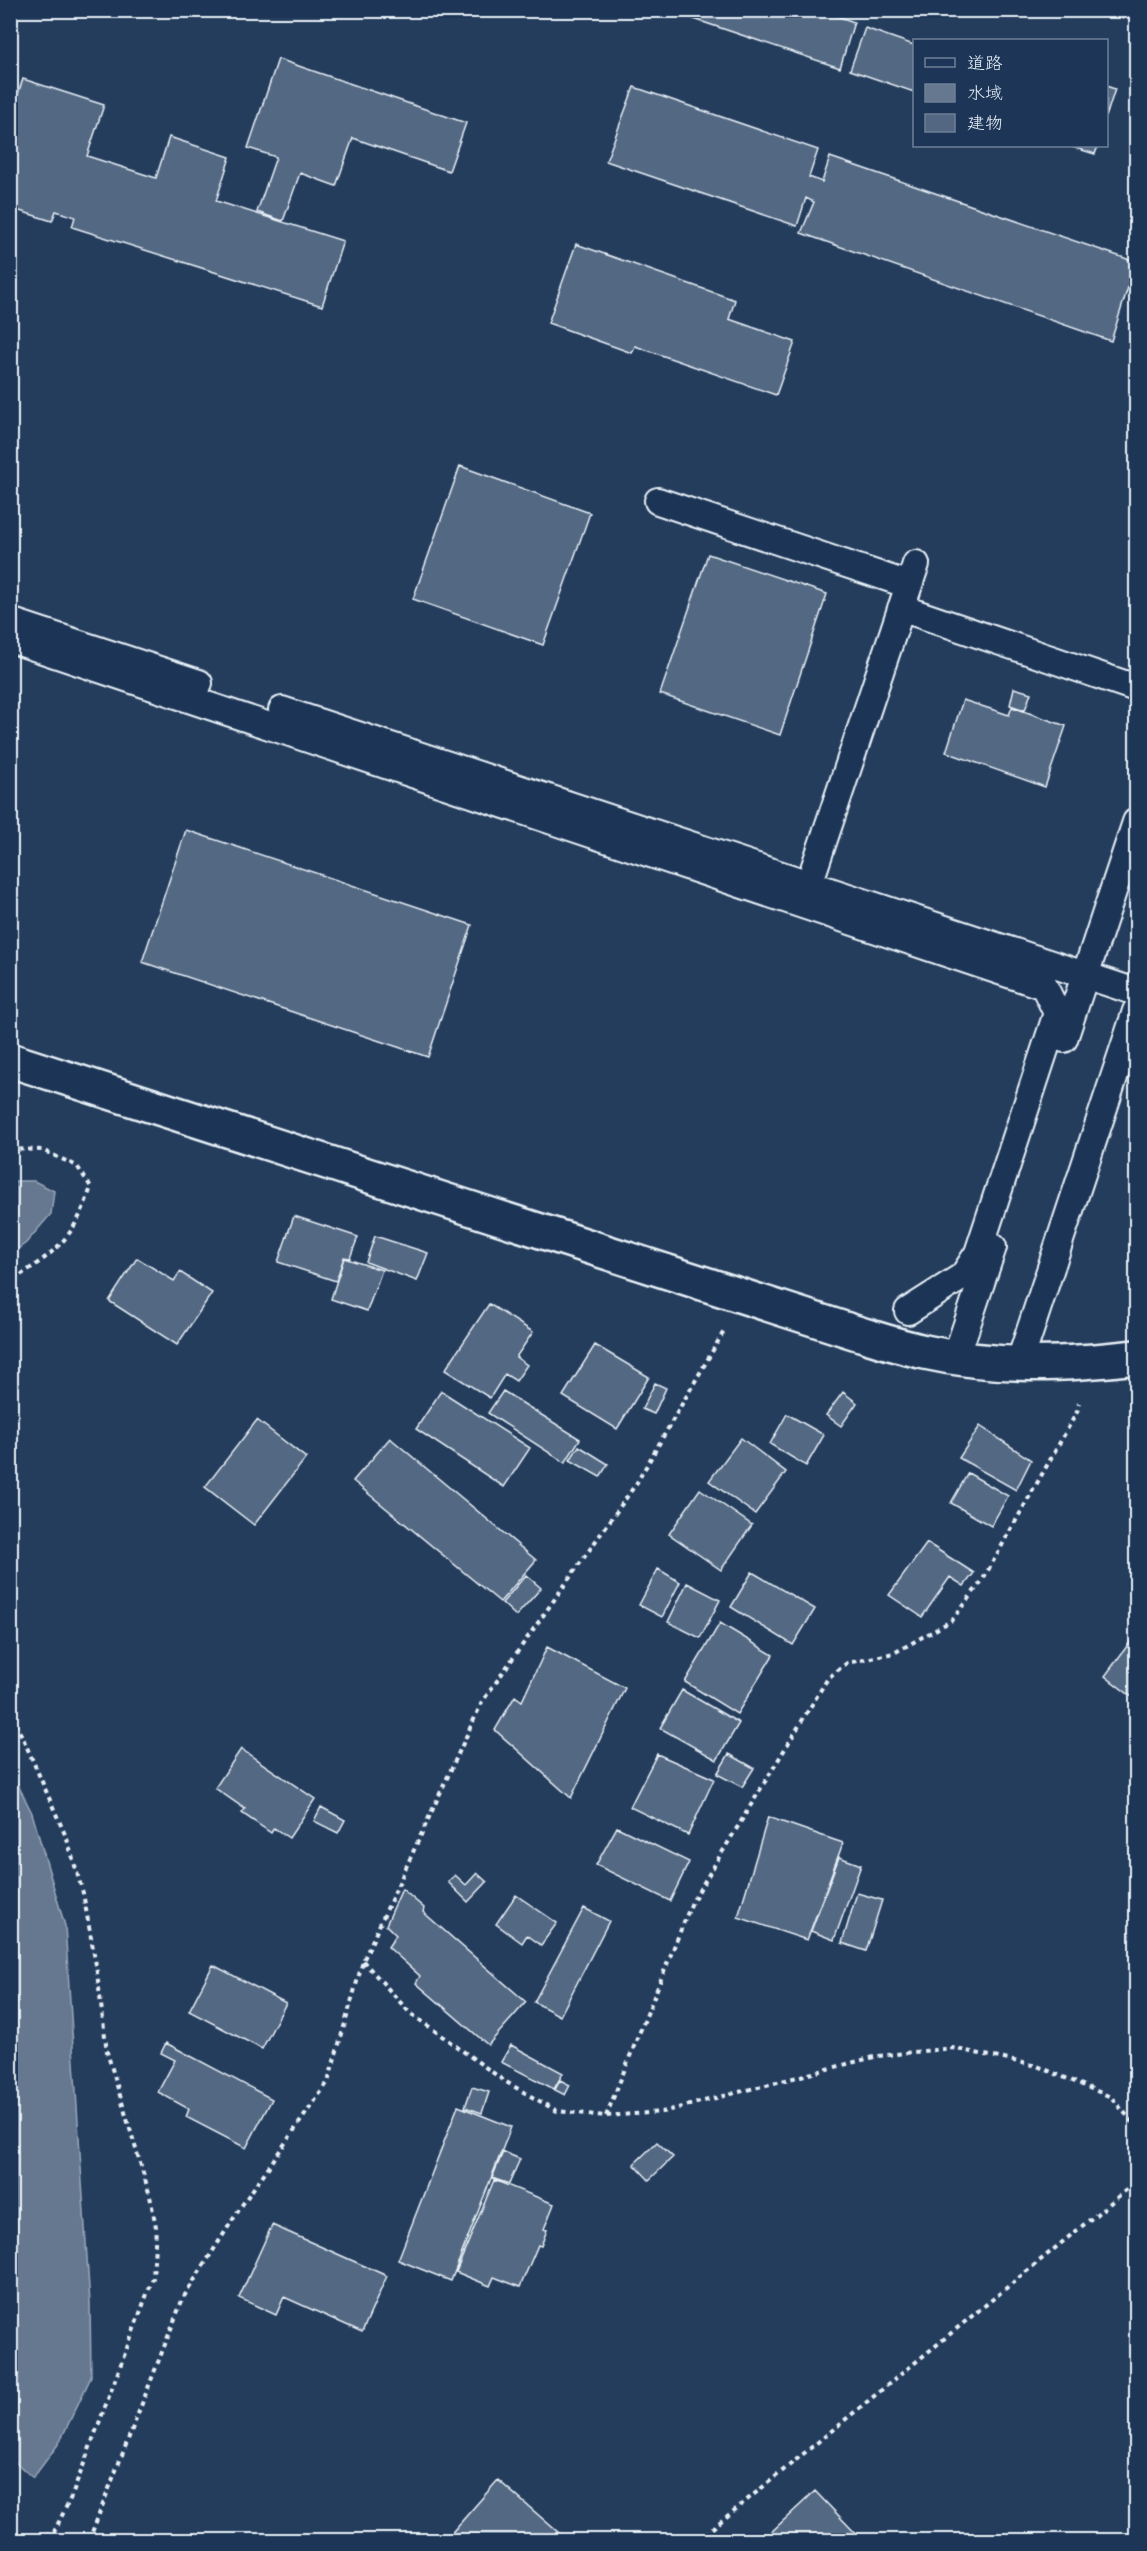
<svg xmlns="http://www.w3.org/2000/svg" width="1147" height="2551" viewBox="0 0 1147 2551" font-family="Sriracha,'Klee One',sans-serif">
	<style>
		.water { fill: #657890; stroke: #99a8ba; stroke-width: 1.5 }
		.building { fill: #536782; stroke: #e8f1f8; stroke-width: 1.5 }
		.lines { fill: none; stroke-linecap: round; stroke-linejoin: round }
		.lane-casing { stroke: #e8f1f8; stroke-width: 30 }
		.street-casing { stroke: #e8f1f8; stroke-width: 38 }
		.path { stroke: #e8f1f8; stroke-width: 4; stroke-dasharray: 4.5 4.5; stroke-linecap: butt }
		.lane { stroke: #1d3557; stroke-width: 26 }
		.street { stroke: #1d3557; stroke-width: 33 }
	</style>
	<rect width="100%" height="100%" fill="#253d5d"/>
	<filter id="ink" filterUnits="userSpaceOnUse"><feTurbulence type="fractalNoise" baseFrequency=".0167" numOctaves="2"/><feDisplacementMap in="SourceGraphic" scale="12" xChannelSelector="R" yChannelSelector="G"/><feConvolveMatrix kernelMatrix="1 2 1 2 8 2 1 2 1" color-interpolation-filters="sRGB"/></filter>
	<g filter="url(#ink)">
		<path class="water" d="M11 1181H34L54 1191 51 1214 26 1243 11 1254Z
			M11 1771 32 1813 65 1926 90 2303 91 2377 59 2443 33 2478 14 2461 10 2464Z"/>
		<path class="building" d="M667 10H820L854 22 840 68Z
			M865 28 914 45V92L850 70Z
			M278 59 466 123 449 171 353 138 336 186 300 173 283 221 257 212 276 157 248 148Z
			M23 79 104 105 87 156 156 178 169 137 230 157 216 201 343 241 322 306 72 227 75 217 56 211 52 221 10 208V117Z
			M1106 86 1115 89 1106 117Z
			M634 87 818 150 809 177 822 182 830 157 1136 262 1111 341 801 233 814 202 806 198 797 226 606 161Z
			M1069 146H1098L1095 154Z
			M576 244 735 300 729 319 795 342 776 395 635 346 632 353 548 323Z
			M460 466 590 513 543 645 413 599Z
			M708 554 827 594 780 735 660 694Z
			M1014 688 1031 693 1025 710 1010 705Z
			M963 700 1009 715 1012 707 1066 726 1045 787 946 752Z
			M186 830 472 925 428 1057 142 962Z
			M294 1216 358 1237 350 1258 344 1257 336 1281 278 1262Z
			M375 1236 428 1253 417 1281 366 1262Z
			M137 1258 174 1281 180 1272 212 1293 177 1345 109 1301Z
			M344 1258 382 1270 367 1311 331 1299Z
			M489 1304 533 1332 516 1357 527 1365 516 1381 505 1374 490 1398 445 1370Z
			M595 1345 649 1377 617 1429 563 1396Z
			M655 1383 666 1388 654 1414 642 1409Z
			M441 1391 530 1448 504 1487 416 1429Z
			M503 1391 580 1439 565 1463 488 1413Z
			M843 1392 857 1403 841 1426 826 1415Z
			M787 1414 824 1435 806 1466 770 1444Z
			M257 1420 306 1458 254 1525 205 1487Z
			M980 1426 1031 1460 1016 1490 959 1458Z
			M390 1438 536 1560 500 1602 353 1481Z
			M741 1438 786 1472 755 1514 709 1481Z
			M579 1446 608 1464 600 1477 570 1460Z
			M968 1473 1008 1496 991 1526 951 1503Z
			M700 1489 752 1525 721 1570 669 1534Z
			M927 1543 974 1573 964 1586 950 1577 922 1617 889 1595Z
			M658 1569 680 1582 662 1617 639 1605Z
			M752 1572 815 1609 793 1645 731 1607Z
			M526 1575 541 1588 516 1616 502 1603Z
			M687 1583 720 1600 700 1638 668 1622Z
			M720 1623 773 1655 737 1714 685 1682Z
			M1136 1634V1700L1105 1676Z
			M547 1647 625 1688 571 1798 495 1730 515 1696 522 1701Z
			M682 1690 739 1723 717 1760 660 1728Z
			M241 1749 315 1799 289 1838 274 1828 271 1833 242 1813 245 1809 215 1788Z
			M657 1754 714 1779 688 1835 630 1807Z
			M729 1754 754 1768 742 1787 717 1774Z
			M321 1807 345 1820 338 1833 314 1821Z
			M768 1817 843 1843 807 1940 738 1917Z
			M617 1827 689 1862 670 1901 596 1865Z
			M839 1857 861 1865 834 1940 811 1931Z
			M477 1873 487 1882 468 1902 448 1882 455 1875 466 1885Z
			M402 1889 424 1908 423 1912 526 2002 488 2045 416 1983 420 1976 388 1947 396 1935 386 1925Z
			M857 1893 882 1900 866 1951 842 1943Z
			M516 1895 557 1923 541 1945 527 1935 522 1943 496 1924Z
			M584 1908 609 1921 560 2016 534 2002Z
			M213 1965 286 2003 262 2049 189 2011Z
			M166 2043 272 2099 246 2148 186 2117 189 2109 158 2092 175 2060 161 2053Z
			M511 2045 563 2073 554 2089 501 2062Z
			M560 2080 570 2085 565 2095 555 2090Z
			M472 2087 489 2092 482 2113 465 2107Z
			M458 2106 511 2127 451 2281 398 2260Z
			M657 2142 673 2157 649 2180 634 2164Z
			M503 2152 520 2159 509 2184 492 2178Z
			M494 2180 554 2204 544 2229 547 2230 541 2246 538 2245 520 2287 494 2277 490 2286 456 2272Z
			M272 2225 387 2276 362 2332 284 2297 276 2315 239 2298Z
			M498 2480 567 2540H452L448 2537Z
			M815 2491 862 2540H770L766 2537Z"/>
		<g class="lines">
			<g class="lane-casing">
				<path id="lane" d="M658 501 909 585
					M901 608 1136 688
					M10 621 199 683
					M10 639 1044 986 1057 1013 978 1253 963 1276 908 1311
					M282 710 1136 992
					M809 884 916 564
					M1064 1039 1136 822
					M956 1357 993 1247
					M1019 1364 1136 1011"/>
			</g>
			<g class="street-casing">
				<path id="street" d="M10 1060 854 1332C877 1339 901 1347 925 1352 995 1368 1066 1365 1136 1357"/>
			</g>
			<path class="path" d="M10 1149 42 1150 77 1166 91 1187C74 1240 55 1252 10 1282
				M10 1716 22 1736 67 1839 83 1893 96 1965 107 2052 150 2196 156 2227 153 2278 73 2493 54 2532 36 2540
				M363 1961 410 2013 506 2082 557 2111 606 2116 662 2112 878 2056 952 2048 1037 2066 1111 2097 1136 2126
				M606 2116 692 1902 828 1678 847 1663 894 1653 951 1621 982 1581 1077 1412 1079 1403
				M89 2540 183 2298 244 2202 328 2082 363 1961 482 1702 636 1484 724 1331
				M698 2540 1136 2182"/>
			<use href="#lane" class="lane"/>
			<use href="#street" class="street"/>
		</g>
	</g>
	<rect width="1147" height="2551" fill="none" stroke="#1d3557" stroke-width="36"/>
	<rect x="18" y="18" width="1111" height="2515" fill="none" stroke="#e8f1f8" stroke-width="2" filter="url(#ink)"/>
	<rect x="913" y="39" width="195" height="108" fill="#1d3557" stroke="#6e8097" stroke-width="1.5"/>
	<rect x="925" y="58" width="30" height="9" fill="#1d3557" stroke="#6e8097" stroke-width="1.5"/>
	<text x="967" y="69" font-size="18" fill="#e8f1f8">道路</text>
	<rect x="925" y="84" width="30" height="18" fill="#657890" stroke="#6e8097" stroke-width="1.5"/>
	<text x="967" y="99" font-size="18" fill="#e8f1f8">水域</text>
	<rect x="925" y="114" width="30" height="18" fill="#536782" stroke="#6e8097" stroke-width="1.5"/>
	<text x="967" y="129" font-size="18" fill="#e8f1f8">建物</text>
</svg>
